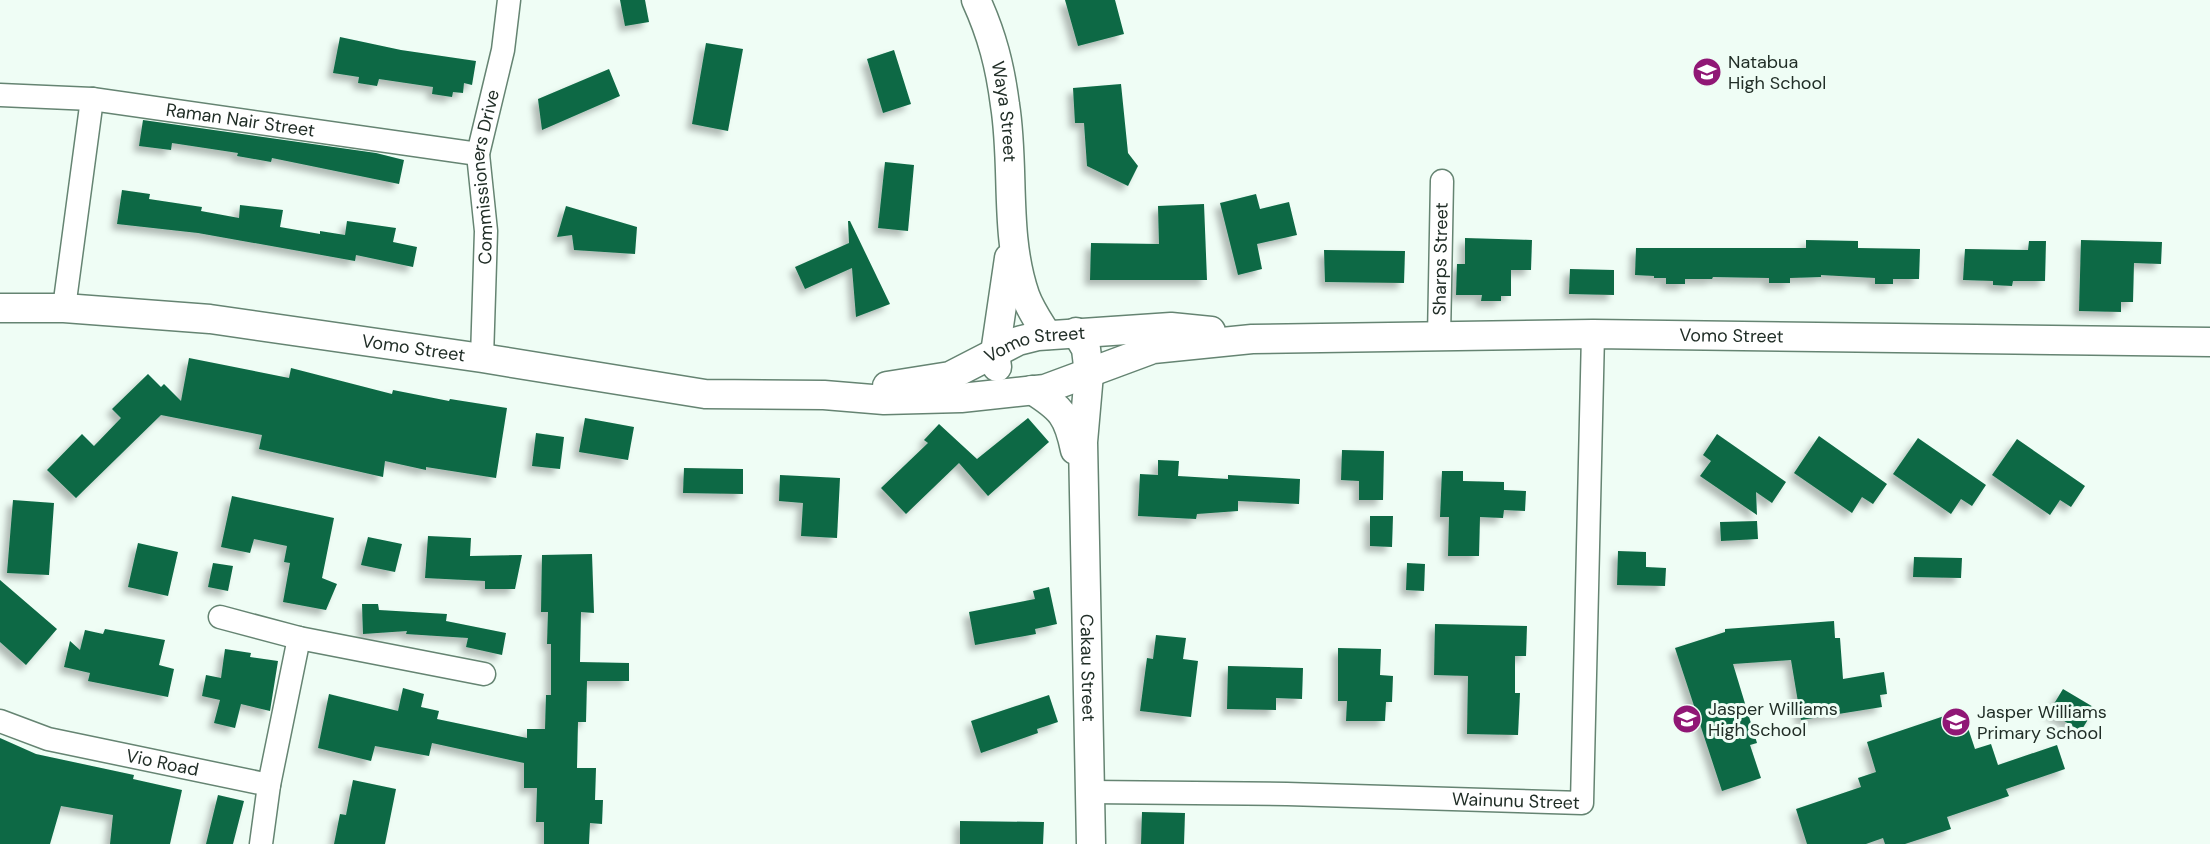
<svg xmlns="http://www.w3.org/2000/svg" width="2210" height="844" viewBox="0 0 2210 844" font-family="'DM Sans',sans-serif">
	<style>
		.building { fill: #0b6944; filter: url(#shadow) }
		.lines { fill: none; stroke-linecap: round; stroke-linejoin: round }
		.minor-casing { stroke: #658472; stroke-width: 25 }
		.major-casing { stroke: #658472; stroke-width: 31 }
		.minor { stroke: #fff; stroke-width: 22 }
		.major { stroke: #fff; stroke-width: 28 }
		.labels { text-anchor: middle; stroke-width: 6; stroke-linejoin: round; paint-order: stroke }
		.poi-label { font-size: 18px; fill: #212e27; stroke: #effdf5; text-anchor: start }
		.street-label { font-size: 18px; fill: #212e27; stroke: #effdf5 }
	</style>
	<defs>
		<filter id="shadow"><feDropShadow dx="-5.5" dy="5.5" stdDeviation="3" flood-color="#0004"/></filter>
	</defs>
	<rect width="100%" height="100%" fill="#effdf5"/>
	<path class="building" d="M620 0H645L649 22 625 26Z
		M1065 0H1115L1124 34 1078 46Z
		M340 37 401 50 476 61 472 85 464 83 463 93 453 92 452 97 432 94 433 87 379 79 377 86 358 83 359 77 333 73Z
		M706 43 743 49 728 131 692 124Z
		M894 50 911 104 883 113 867 59Z
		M609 69 620 96 542 130 538 99Z
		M1121 84 1128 153 1138 166 1128 186 1087 166 1084 123H1075L1073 88Z
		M143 120 376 153 404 160 399 184 272 158 271 162 237 156 238 153 172 143 171 150 139 146Z
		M885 162 914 165 908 231 878 228Z
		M122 190 150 194 149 199 202 207 201 211 239 218 240 205 283 210 280 227 320 234V231L345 235 347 221 396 228 393 242 417 247 413 267 356 255 355 261 198 233 117 224Z
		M1256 194 1260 209 1289 202 1297 235 1257 244 1262 269 1238 275 1220 203Z
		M1204 204 1207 280H1090L1091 243 1159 244 1158 206Z
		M566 206 637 227 635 254 574 250 572 235 557 237Z
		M848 221H850L890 304 856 317 852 268 805 289 795 267 849 243Z
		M1465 238 1532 240 1531 270H1511V296H1501V301H1481L1482 295H1456L1457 264H1465Z
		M1806 240 1858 241V248L1920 249 1919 279H1893V284H1875V278L1821 275V277L1790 278V283H1769V278L1713 277 1712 279H1685V284H1666V278H1654V276L1635 275 1636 248H1806Z
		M2081 240 2162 242 2161 264 2134 263 2133 302H2121V312L2079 311Z
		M2029 241H2046L2045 281H2013L2012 286 1993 285V281L1963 280 1965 249 2028 250Z
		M1324 250 1405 251 1404 283 1325 282Z
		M1570 269 1614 270V295L1569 294Z
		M189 358 289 378 291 368 392 394 393 390 449 401 450 399 507 408 496 478 426 467V470L385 461 383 477 259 449 262 435 161 415 76 498 47 470 82 434 94 446 121 418 112 409 148 374 161 387 164 384 181 401Z
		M585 418 634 427 628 460 579 452Z
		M1028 418 1049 442 988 496 959 463 906 514 881 488 928 443 924 440 939 424 977 459Z
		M536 433 564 437 560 469 532 466Z
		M1717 434 1786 482 1772 503 1756 492 1757 515 1700 476 1711 461 1703 455Z
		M1819 436 1887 484 1873 504 1862 497 1852 513 1794 473Z
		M1918 438 1986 485 1972 506 1961 499 1951 514 1893 474Z
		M2017 439 2085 486 2071 507 2060 500 2050 515 1992 475Z
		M1342 450 1384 451 1383 500H1359V481L1341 480Z
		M1158 460 1179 461 1178 476 1228 479V475L1300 479 1299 504 1238 501V511L1197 514 1196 519 1138 516 1140 474 1158 475Z
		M684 468 743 469V494L683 493Z
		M1442 471H1463V481L1504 482V490L1526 491 1525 511 1504 510 1503 518 1480 517 1479 556H1448L1449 517H1440Z
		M780 475 840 478 837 538 801 536 803 503 779 501Z
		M232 496 334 518 322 578 337 584 326 610 283 602 290 563 284 562 287 546 254 539 250 553 221 547Z
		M13 500 54 503 49 575 7 573Z
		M1370 516H1393L1392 547 1370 546Z
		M1757 521 1758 539 1721 541 1720 522Z
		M428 536 471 538 470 556 522 555 515 589H485V581L425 578Z
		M368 537 402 544 395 572 361 565Z
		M138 543 178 552 168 596 128 587Z
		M1618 551 1646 552V567L1666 568 1665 586 1617 585Z
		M592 554 594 613 581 612 580 662 629 663V681H587L586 722H578L577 768H596L595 800H603L602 824 590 823 589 844H544V822H536L537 788H524V763L432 743 429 756 375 746 371 761 318 748 329 694 398 711 403 688 424 694 421 707 439 711 437 719 527 738V729H545L546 695H551V644H547L548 612H541L542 555Z
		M1914 557 1962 558 1961 578 1913 577Z
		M213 563 233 566 228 591 208 587Z
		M1407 563 1425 564 1424 591 1406 590Z
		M0 580 57 629 26 665 0 642Z
		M1049 587 1057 624 1035 629 1036 634 975 645 969 612 1035 599 1033 591Z
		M362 604H378L379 610 447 614 446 621 506 633 502 655 466 647 468 638 406 634 407 631 363 634Z
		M1834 621 1835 638H1840L1843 679 1884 672 1887 694 1880 695 1882 707 1801 720 1791 660 1733 664 1757 743 1750 745 1761 778 1722 791 1675 648 1725 632V629Z
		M1435 624 1527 626 1526 656H1515V693H1520L1518 735 1467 734 1468 676 1434 675Z
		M105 629 165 640 159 665 174 669 168 697 88 681 90 673 64 667 70 641 80 650 85 630 103 634Z
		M1156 635 1186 638 1183 659 1198 661 1191 717 1140 711 1147 658 1153 659Z
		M1338 648 1381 649 1380 675 1393 676 1392 702H1386L1385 721H1346L1347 701H1338Z
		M225 649 251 653 250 657 278 661 270 711 241 704 235 728 214 723 220 700 202 696 206 675 221 678Z
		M1228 666 1303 668 1302 699 1276 698V710L1227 709Z
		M2063 689 2095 708 2081 731 2049 712Z
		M1049 695 1058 722 1037 729 1038 733 981 753 971 721Z
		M1962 710 1975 749 1991 744 1998 765 2057 745 2065 769 2006 789 2009 796 1947 817 1951 829 1905 844H1885L1883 838 1866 844H1807L1796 809 1861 787 1858 778 1876 772 1867 742Z
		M0 738 36 754 134 775 133 779 182 790 170 844H110L113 815 61 806 50 844H0Z
		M353 780 396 789 385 844H334L340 814 346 815Z
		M218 795 244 801 233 844H206Z
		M1142 812 1185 813 1184 844H1141Z
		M960 821 1044 822 1043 844H960Z"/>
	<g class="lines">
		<g class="minor-casing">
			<g id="minor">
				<path id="s1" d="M0 95 92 99 478 154"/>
				<path d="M64 308 92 99"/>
				<path id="s2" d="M1439 337 1442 181"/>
				<path id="s3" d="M482 358 486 231 478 154 503 50 509 0"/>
				<path d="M220 617 299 638 484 674"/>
				<path id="s4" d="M0 721 48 739 269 785 261 844"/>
				<path d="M269 785 299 638"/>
				<path id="s5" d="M1090 792 1287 794 1582 803 1593 334"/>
			</g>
		</g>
		<g class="major-casing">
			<g id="major">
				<path id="s6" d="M976 0C992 35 1000 66 1005 105 1015 167 1004 234 1025 295 1030 309 1039 322 1047 335"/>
				<path id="s7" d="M0 308H64L210 319 482 358 705 394 824 395 884 400 961 398 1045 389 1153 349 1252 339 1593 334 2210 342"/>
				<path id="s8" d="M1076 332 1086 349 1089 374 1083 442 1091 844"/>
				<path d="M997 367 995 353 1009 258"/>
				<path id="s9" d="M887 386 950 376 1018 341 1038 336 1171 327 1211 331"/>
				<path d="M1032 390C1062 409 1068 416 1075 450"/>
			</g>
		</g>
		<use href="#minor" class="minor"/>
		<use href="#major" class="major"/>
	</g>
	<defs>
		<g id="school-disc" transform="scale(1.5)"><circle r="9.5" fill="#901775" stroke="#effdf5"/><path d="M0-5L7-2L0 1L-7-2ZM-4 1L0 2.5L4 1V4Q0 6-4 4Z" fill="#fff"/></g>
	</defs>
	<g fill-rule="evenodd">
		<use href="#school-disc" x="1707" y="72"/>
		<use href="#school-disc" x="1687" y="719"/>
		<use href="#school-disc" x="1956" y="722"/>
	</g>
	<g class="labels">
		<g class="poi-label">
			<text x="1728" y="68">Natabua<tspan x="1728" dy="21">High School</tspan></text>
			<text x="1708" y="715">Jasper Williams<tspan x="1708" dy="21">High School</tspan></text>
			<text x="1977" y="718">Jasper Williams<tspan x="1977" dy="21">Primary School</tspan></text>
		</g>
		<g class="street-label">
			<text dy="6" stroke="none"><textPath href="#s6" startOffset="116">Waya Street</textPath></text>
			<text dy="6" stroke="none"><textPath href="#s1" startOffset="242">Raman Nair Street</textPath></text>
			<text dy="6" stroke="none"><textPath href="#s3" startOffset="182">Commissioners Drive</textPath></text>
			<text dy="6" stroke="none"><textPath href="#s2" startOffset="78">Sharps Street</textPath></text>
			<text dy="6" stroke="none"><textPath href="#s7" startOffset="1746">Vomo Street</textPath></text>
			<text dy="6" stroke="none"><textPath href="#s9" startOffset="156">Vomo Street</textPath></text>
			<text dy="6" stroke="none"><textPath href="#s7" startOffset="416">Vomo Street</textPath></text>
			<text dy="6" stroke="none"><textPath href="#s8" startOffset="339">Cakau Street</textPath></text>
			<text dy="6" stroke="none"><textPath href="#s4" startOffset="168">Vio Road</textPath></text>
			<text dy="6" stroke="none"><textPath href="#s5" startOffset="426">Wainunu Street</textPath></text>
		</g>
	</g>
</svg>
